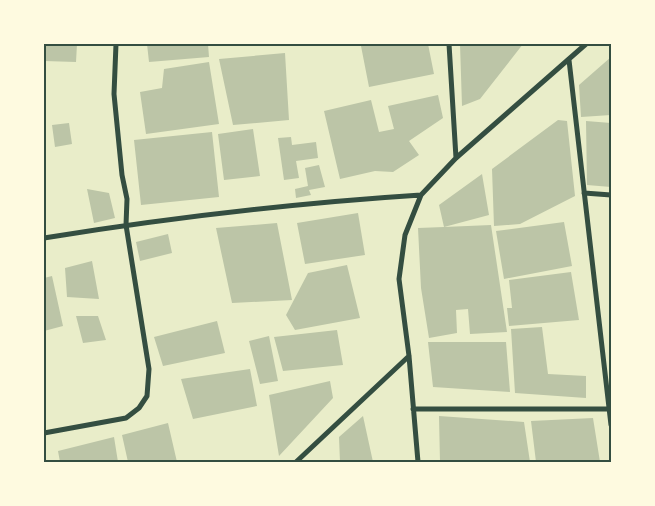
<svg xmlns="http://www.w3.org/2000/svg" width="655" height="506" viewBox="0 0 655 506" font-family="Lato,sans-serif">
	<style>
		.building { fill: #bcc5a7 }
		.lines { fill: none; stroke-linecap: round; stroke-linejoin: round }
		.minor { stroke: #344e41; stroke-width: 5 }
		.neatline { fill: none; stroke: #344e41; stroke-width: 2 }
	</style>
	<rect width="100%" height="100%" fill="#e9edc9"/>
	<path class="building" d="M44 44H77L76 62 44 61Z
		M147 44H208L209 57 149 62Z
		M373 44H428L434 74 369 87 361 46Z
		M460 44H523L480 99 462 106Z
		M285 53 289 120 233 125 219 59Z
		M611 57V115L581 117 579 85Z
		M209 62 219 124 146 134 140 92 162 88 164 69Z
		M438 95 443 118 409 141 419 155 393 172 375 171 340 179 324 111 371 100 379 132 394 129 388 106Z
		M558 120 567 121 575 196 520 224 494 226 492 169Z
		M586 121 611 123V187L587 185Z
		M69 123 72 144 55 147 52 125Z
		M253 129 260 176 224 180 218 134Z
		M212 132 219 197 141 205 134 140Z
		M291 137 292 145 316 142 318 158 296 161 299 178 284 180 278 138Z
		M319 165 325 187 309 190 311 195 296 198 295 189 308 186 305 168Z
		M482 174 489 215 444 227 491 225 507 332 470 334 468 309 456 310 457 333 429 338 421 288 418 228 444 227 439 205Z
		M87 189 109 193 115 218 94 223Z
		M358 213 365 255 305 264 297 223Z
		M564 222 572 266 504 279 496 231Z
		M277 223 292 300 232 303 216 228Z
		M168 234 172 253 140 261 136 242Z
		M92 261 99 299 67 297 65 268Z
		M347 265 360 318 295 330 286 315 308 273Z
		M571 272 579 320 509 326 507 308H512L509 280Z
		M52 276 63 326 44 331V278Z
		M76 316H98L106 340 83 343Z
		M217 321 225 353 163 366 154 337Z
		M542 327 548 374 586 376V398L515 393 511 329Z
		M337 330 343 365 283 371 274 337Z
		M269 336 278 381 260 384 249 341Z
		M428 342H506L510 392 433 387Z
		M250 369 257 406 193 419 181 379Z
		M330 381 333 398 279 456 269 395Z
		M363 416 373 462H340L339 437Z
		M439 416 524 422 530 462H440Z
		M593 418 600 462H536L531 421Z
		M168 423 177 462H128L122 435Z
		M114 437 118 462H60L58 451Z"/>
	<g class="lines">
		<path class="minor" d="M449 44 456 158
			M569 60 611 425
			M584 193 611 195
			M44 238C169 218 295 203 421 195
			M413 409H610
			M44 433 126 418 139 408 147 396 149 369 126 225 127 199 122 175 114 94 116 44
			M296 462 409 356
			M418 462 409 356 399 279 405 235 421 195 456 158 586 44"/>
	</g>
	<rect width="655" height="506" fill="none" stroke="#fefae0" stroke-width="90"/>
	<rect x="45" y="45" width="565" height="416" class="neatline"/>
</svg>
